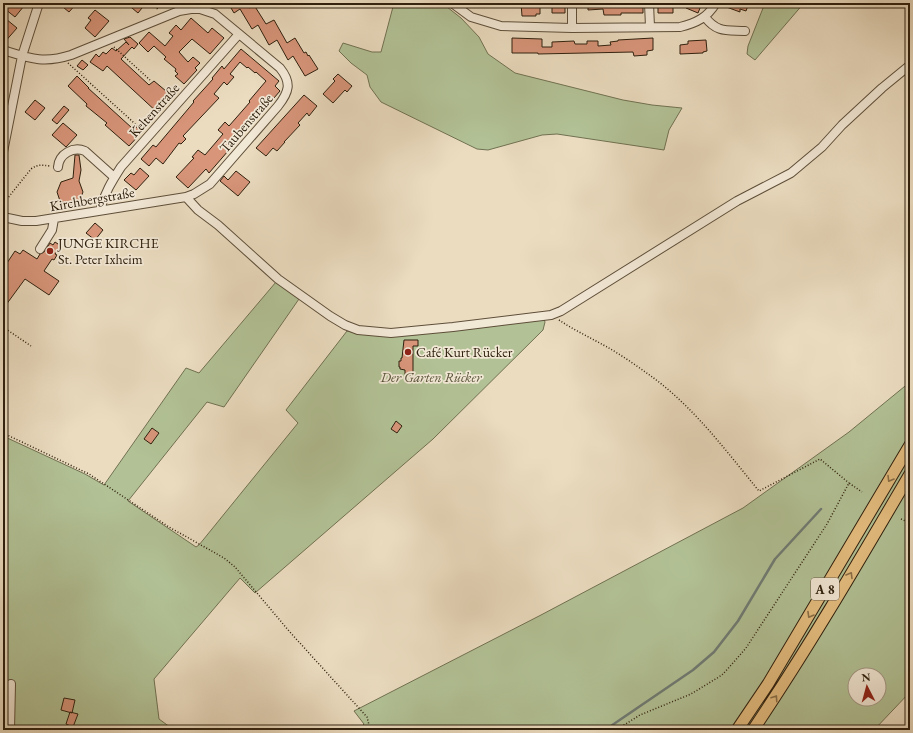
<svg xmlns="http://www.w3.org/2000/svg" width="913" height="733" viewBox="0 0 913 733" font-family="'EB Garamond',serif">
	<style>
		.green { fill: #b2c296; stroke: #707152; fill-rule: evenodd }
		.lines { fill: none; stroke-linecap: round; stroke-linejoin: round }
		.stream { stroke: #6f7c75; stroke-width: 2.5 }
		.building { fill: #d8957a; stroke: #2f200e }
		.minor-casing { stroke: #5e4f3a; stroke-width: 10 }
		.highway-casing { stroke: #2f200e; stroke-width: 13 }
		.path { stroke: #2f200e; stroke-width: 1.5; stroke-dasharray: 1 2; stroke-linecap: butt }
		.minor { stroke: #f2e8d6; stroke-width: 8 }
		.highway { stroke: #e6be80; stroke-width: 11 }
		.oneway { stroke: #8a6f47 }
		.poi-dot { fill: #8f2418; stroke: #f2e8d6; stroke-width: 1.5 }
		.labels { text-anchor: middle; stroke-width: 3.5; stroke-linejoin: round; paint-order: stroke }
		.shield { fill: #f2e8d6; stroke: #6a5c4a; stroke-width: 1 }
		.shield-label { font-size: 13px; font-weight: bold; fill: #2f200e }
		.street-label { font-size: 14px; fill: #2f200e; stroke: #f2e8d6 }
		.poi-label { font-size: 14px; fill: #2f200e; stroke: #f2e8d6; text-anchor: start }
		.park-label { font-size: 14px; font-style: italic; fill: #565137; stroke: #f2e8d6 }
	</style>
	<rect width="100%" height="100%" fill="#ebdcc0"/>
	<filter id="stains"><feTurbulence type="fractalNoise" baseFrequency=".005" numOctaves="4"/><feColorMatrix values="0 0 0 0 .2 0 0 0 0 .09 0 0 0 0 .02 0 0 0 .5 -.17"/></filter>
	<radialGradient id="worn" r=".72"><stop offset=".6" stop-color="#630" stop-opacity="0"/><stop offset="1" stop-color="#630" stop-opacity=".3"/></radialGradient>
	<path class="green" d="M394 3H442L461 18 479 37 488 54 515 73 623 100 652 105 682 108 669 130 664 150 557 134 542 135 488 150 477 149 381 102 370 87 367 75 351 63 339 51 343 43 372 52H381Z
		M765 3H804L755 60 747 54 748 46Z
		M276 282 299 299 224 407 207 402 128 501 196 547 199 545 298 423 286 410 347 331C378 339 408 335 439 332 474 329 509 324 544 319L545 322 543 330 433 439 255 593 240 578 154 679 159 719 174 730H3V436L85 474 104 485 186 368 199 373Z
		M910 382V627L907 630 910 650V692L874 730H359L364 724 354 711 541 615 743 508 849 432ZM855 675H879V699H855Z"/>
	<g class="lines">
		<path class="stream" d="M605 730 693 670 714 652 738 621 775 559 821 509"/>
	</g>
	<path class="building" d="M3 3H21L24 6 15 17 5 9 6 7Z
		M58 3H77L69 12Z
		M126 3H146L138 13Z
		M228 3H250L247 5 249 8 254 5 266 24 274 20 287 43 295 38 304 53 306 52 308 56 309 55 318 69 305 76 293 56 288 60 277 40 269 45 258 25 252 29 240 9 234 13Z
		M521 3H540V14H536V16H522Z
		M552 3H565V13H552Z
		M588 3H643V13H621V15H604L603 9 588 10Z
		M658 3H673V13H658Z
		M688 3H702L698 13 686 8Z
		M721 3H749L746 11 740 9V12L721 5Z
		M95 10 109 21 95 37 85 28 91 20 88 18Z
		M191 18 208 33 212 28 224 38 210 54 192 39 179 52 188 62 193 57 200 63 195 68 197 70 184 84 175 76 178 74 175 71 176 69 164 59 166 57 154 46 148 52 139 43 149 32 165 46 173 36 169 33 176 25 181 30Z
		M6 19 17 28 3 44V23Z
		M130 37 138 44 134 49 132 47 121 59 149 85 154 81 172 96 158 113 107 66 103 71 90 62 96 54 99 57 103 52 106 54 112 48 116 51 126 42 129 45 124 39Z
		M512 38 542 39V47H552V42L574 41 575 44H587V41H598V46L611 45 610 42 618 41V40L653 38V50L647 51V55L634 56 633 52 538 54V53H512Z
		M706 40 707 51 703 52V53L680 54V45L688 44V41Z
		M241 49 279 81 275 86 280 91 209 173 206 169 188 188 176 177 194 158 192 157 198 150 205 155 223 134 218 130 225 122 229 126 250 102 249 101 266 81 256 72 255 73 248 67 247 68 240 62 230 74 234 77 227 85 224 82 214 94 219 98 183 136 186 139 181 144 179 143 163 164 156 158 149 166 141 159 153 145 156 147 194 102 193 101 213 79 212 78 222 66 224 69Z
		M82 60 88 65 83 70 77 66Z
		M338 74 352 86 347 92 345 90 333 103 323 94 335 81 333 79Z
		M77 76 89 88H88L132 128 134 125 142 132 129 146 105 125 107 123 86 106 87 104 68 86Z
		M304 95 317 106 309 116 307 113 298 123 300 125 284 142H285L277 151 273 148 266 156 256 148Z
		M35 100 45 108 35 120 25 112Z
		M64 106 69 110 57 124 52 120Z
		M63 123 77 135 66 147 52 135Z
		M75 155H79L81 170 79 181 83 192 79 202 70 205 60 201 57 192 61 182 73 178Z
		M140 168 149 176 136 190 124 180 131 173 134 175Z
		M236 171 250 182 238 196 220 181 224 176 228 180Z
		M95 223 103 230 95 240 86 233Z
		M55 242 61 246 55 254 57 255 54 260 52 259 44 271 59 281 49 295 25 279 3 309V269L15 251 20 254 23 250 37 259 40 254 44 252 50 243 53 245Z
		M404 340H418V346H413V375H405V370L400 369V367H399V361H401V358H402Z
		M396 421 402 426 397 433 391 429Z
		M152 428 159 433 151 444 144 439Z
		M64 698 75 700 72 713 61 710Z
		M70 712 78 714 73 727 66 724Z"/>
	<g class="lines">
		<g class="minor-casing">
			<path id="minor" d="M452 3 471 17 501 26 572 28 680 27C696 23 707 18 716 3
				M649 3 650 27
				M705 17C717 33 727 30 745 31
				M572 28V3
				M3 50C29 58 43 64 71 55L179 11 191 9H200L215 14 280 68C292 83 289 92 278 106L210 184 194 194 186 197 36 221H22L3 217
				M3 152 22 56 39 3
				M58 167C59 154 73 146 85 151L114 177
				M186 197 198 210 218 225 278 279 330 316 345 325 358 330 391 333 453 327 551 315 561 311 737 201 791 173 822 147 842 125 882 88 910 65
				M100 210C104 194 112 181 121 167L239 34
				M40 249 52 230 54 219
				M10 730 11 684"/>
		</g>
		<g class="highway-casing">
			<path id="highway" d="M737 730 768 684 910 445
				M753 730C809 647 859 561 910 474"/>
		</g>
		<path class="path" d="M154 3 158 10
			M114 47 150 80
			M68 63 143 131
			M3 204 31 169C38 164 42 165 50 166
			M559 320C574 330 591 338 607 347 623 356 640 368 655 379 696 410 727 452 759 491L820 459 849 483
			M3 327 31 346
			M3 433 89 474 169 527 224 558 235 567 289 631 367 717 369 725 368 730
			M901 519 910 523
			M616 730 640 715 691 694 722 675 733 663 746 648 827 524 849 483 862 492"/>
		<use href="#minor" class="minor"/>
		<use href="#highway" class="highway"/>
	</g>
	<defs><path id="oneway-chevron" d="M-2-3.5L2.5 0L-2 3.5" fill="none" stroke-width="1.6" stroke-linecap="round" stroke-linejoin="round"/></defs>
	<g class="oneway">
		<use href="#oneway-chevron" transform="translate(890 479) rotate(121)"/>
		<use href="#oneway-chevron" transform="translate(850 575) rotate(-59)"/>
		<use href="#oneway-chevron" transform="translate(810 615) rotate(120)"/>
		<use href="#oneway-chevron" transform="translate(775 698) rotate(-56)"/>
	</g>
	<g class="poi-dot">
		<circle cx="50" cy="251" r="4"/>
		<circle cx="408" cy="352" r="4"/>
	</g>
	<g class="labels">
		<rect class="shield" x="811" y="578" width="28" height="22" rx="3"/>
		<g class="shield-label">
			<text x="825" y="594">A 8</text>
		</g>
		<g class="street-label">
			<text transform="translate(154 110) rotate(-48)" y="5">Keltenstraße</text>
			<text transform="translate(246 123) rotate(-49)" y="5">Taubenstraße</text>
			<text transform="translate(92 199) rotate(-10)" y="5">Kirchbergstraße</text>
		</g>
		<g class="poi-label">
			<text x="58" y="248">JUNGE KIRCHE<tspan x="58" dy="16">St. Peter Ixheim</tspan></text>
			<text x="416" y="357">Café Kurt Rücker</text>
		</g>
		<g class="park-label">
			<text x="431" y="382">Der Garten Rücker</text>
		</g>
	</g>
	<rect width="913" height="733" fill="none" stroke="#ebdcc0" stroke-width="16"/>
	<rect x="4" y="4" width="905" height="725" fill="none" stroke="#2f200e" stroke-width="2"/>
	<rect x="8" y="8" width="897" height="717" fill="none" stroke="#2f200e"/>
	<g transform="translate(867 687) rotate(354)"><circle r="19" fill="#f2e8d6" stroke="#a49886"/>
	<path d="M0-3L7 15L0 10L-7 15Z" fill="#8f2418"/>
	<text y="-6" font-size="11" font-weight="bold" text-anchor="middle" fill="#2f200e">N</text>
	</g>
	<rect width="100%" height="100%" filter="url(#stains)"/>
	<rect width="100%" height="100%" fill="url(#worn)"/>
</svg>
